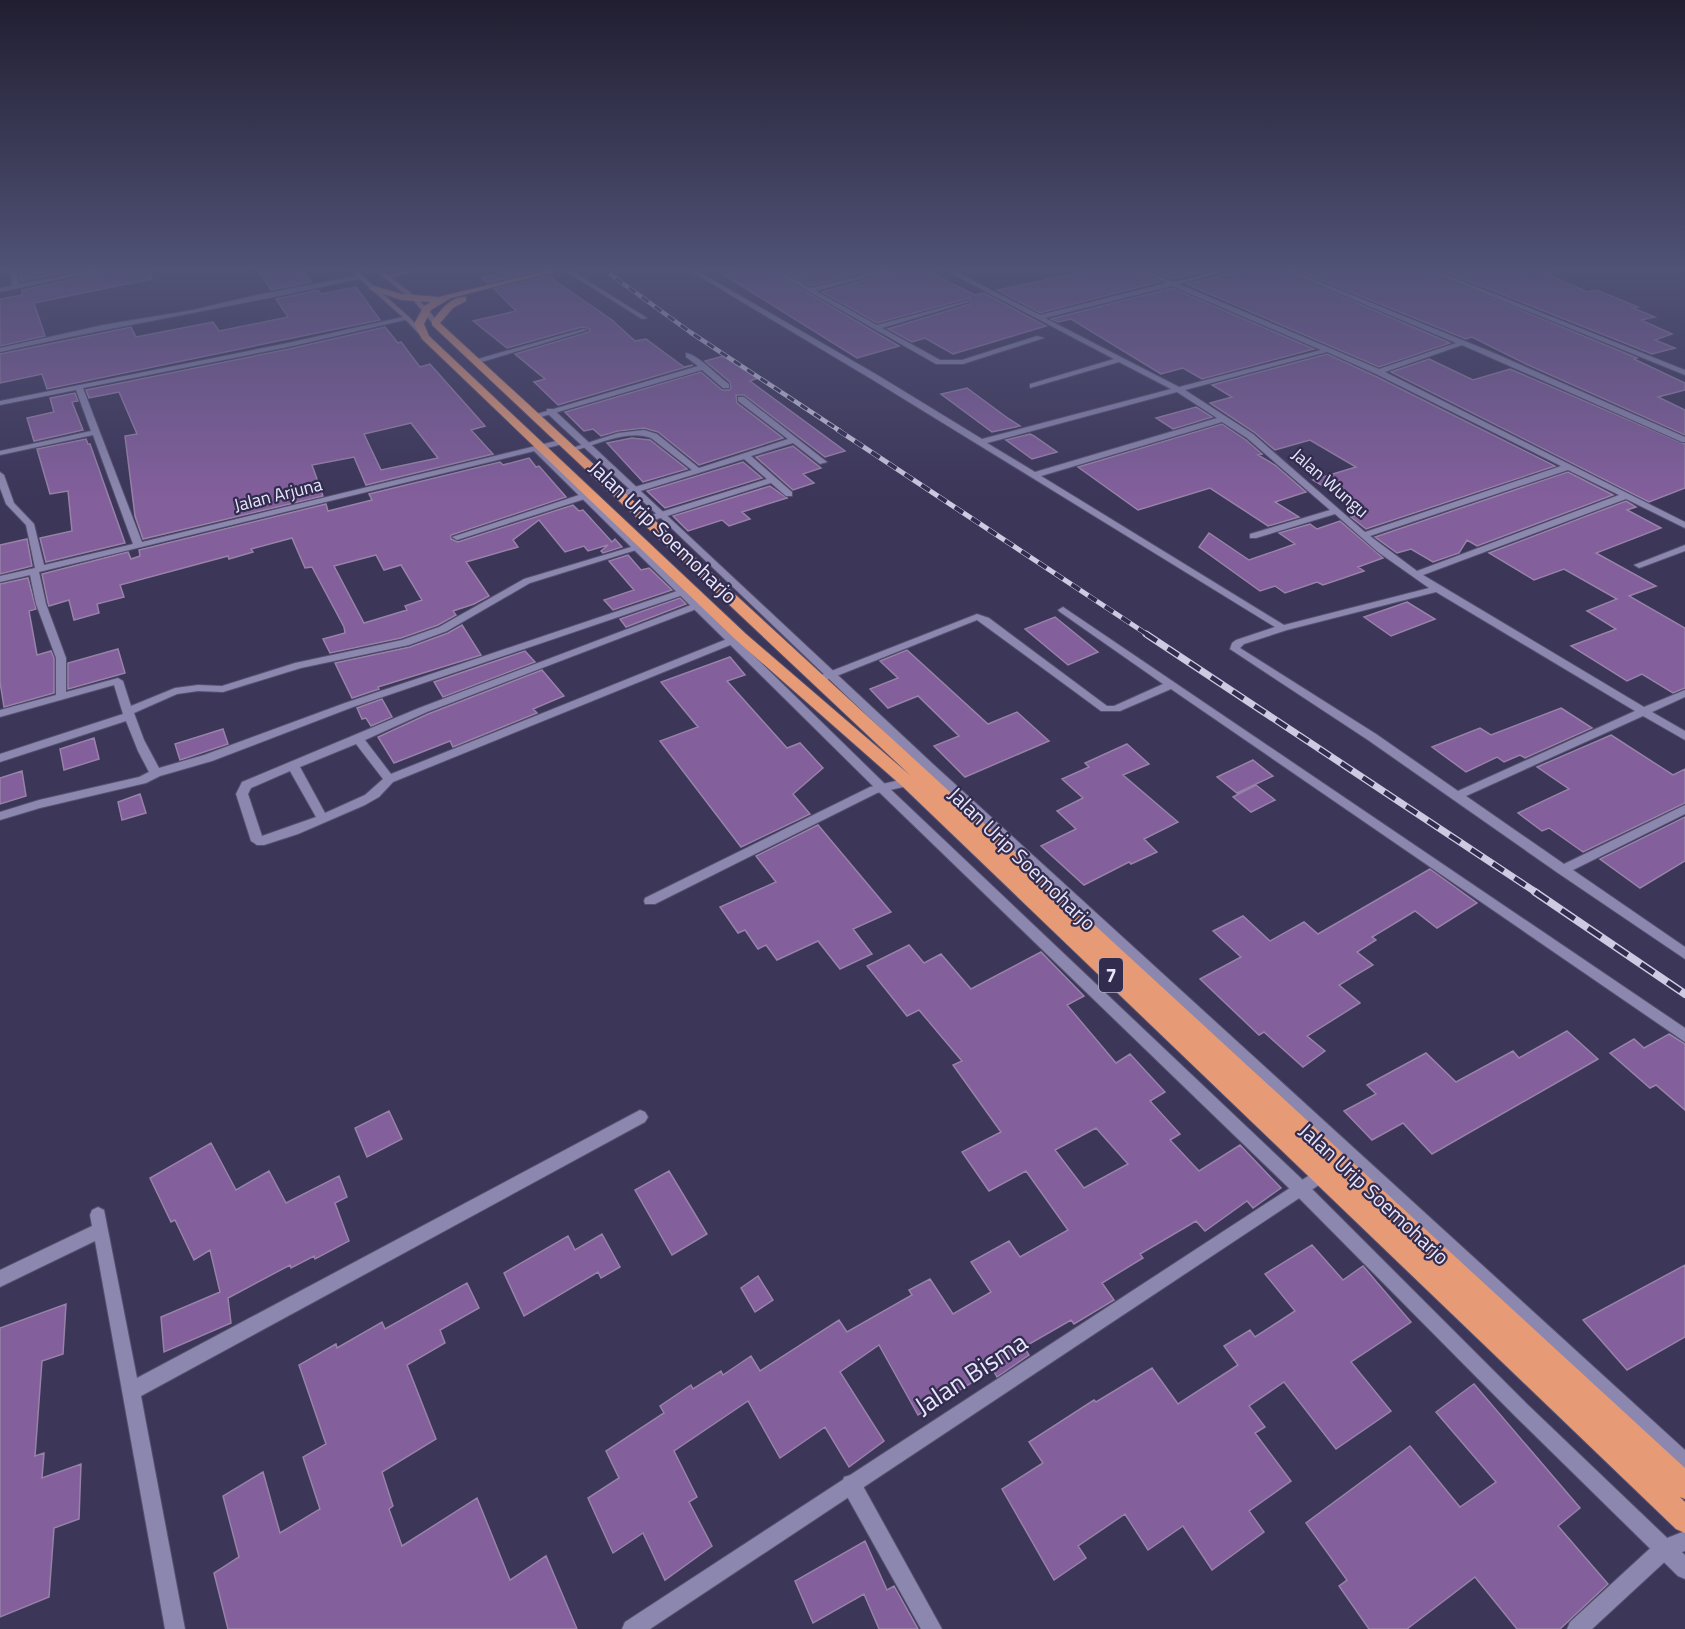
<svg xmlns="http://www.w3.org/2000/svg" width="1685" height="1629" viewBox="0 0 1685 1629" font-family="'Titillium Web',sans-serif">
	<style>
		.building { fill: #835f9c; stroke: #9882a8; stroke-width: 1.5; fill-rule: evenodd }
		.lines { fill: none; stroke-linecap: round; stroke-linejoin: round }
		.service-casing { stroke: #56516f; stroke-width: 2 }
		.pedestrian-casing { stroke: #56516f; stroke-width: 2 }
		.minor-casing { stroke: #56516f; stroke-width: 2 }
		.tertiary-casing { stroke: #56516f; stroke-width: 2 }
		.secondary-casing { stroke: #56516f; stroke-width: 2 }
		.trunk-casing { stroke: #56516f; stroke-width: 2 }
		.service { fill: #8c87af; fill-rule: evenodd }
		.pedestrian { fill: #8c87af; fill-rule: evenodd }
		.minor { fill: #8c87af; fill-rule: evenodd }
		.tertiary { fill: #8c87af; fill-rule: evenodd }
		.secondary { fill: #ae8e99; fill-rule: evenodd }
		.trunk { fill: #e69a76; fill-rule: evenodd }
		.rail-far3-casing { stroke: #cdcae2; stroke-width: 4.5 }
		.rail-far2-casing { stroke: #cdcae2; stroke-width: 5 }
		.rail-far1-casing { stroke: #cdcae2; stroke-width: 7 }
		.rail-casing { stroke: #cdcae2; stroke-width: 8 }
		.rail-far3 { stroke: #322c4e; stroke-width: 3; stroke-dasharray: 8; stroke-linecap: butt }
		.rail-far2 { stroke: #322c4e; stroke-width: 4; stroke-dasharray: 10; stroke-linecap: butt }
		.rail-far1 { stroke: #322c4e; stroke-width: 4.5; stroke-dasharray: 13; stroke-linecap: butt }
		.rail { stroke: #322c4e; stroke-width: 5; stroke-dasharray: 16; stroke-linecap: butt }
		.labels { text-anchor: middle; stroke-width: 4.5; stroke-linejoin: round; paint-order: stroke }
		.far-street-label { font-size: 18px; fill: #e8e6fc; stroke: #322c4e }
		.shield { fill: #322c4e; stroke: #b1aec8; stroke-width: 1.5 }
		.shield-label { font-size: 20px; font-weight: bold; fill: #e8e6fc }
		.street-label { font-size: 21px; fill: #e8e6fc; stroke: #322c4e }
		.near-street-label { font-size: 26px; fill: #e8e6fc; stroke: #322c4e }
	</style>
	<rect width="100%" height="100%" fill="#3c3659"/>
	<path class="building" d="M19 269H87L21 281Z
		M112 269H151L152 279 34 303 45 336 0 346V299L22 295V290L110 271Z
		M276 269H301L311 282 271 290 259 272Z
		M518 269 539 270 487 283 482 277Z
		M747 269H767L899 346 857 358 724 275Z
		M780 269H878L811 286Z
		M898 269H933V274L975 295 984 293 1046 326 953 354 925 338 912 342 888 329 970 304V298L877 323 822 292 897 271Z
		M1099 269H1134L1159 282 1040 313 997 290Z
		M1147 269H1211L1213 270 1172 279Z
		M1250 269H1279L1450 343 1379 367 1186 284Z
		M1294 269H1422L1637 358 1634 359 1685 383V390L1658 397 1685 410V435L1526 364 1472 337 1466 339Z
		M1438 269H1549L1550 276 1588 292 1597 290 1638 307 1633 308 1655 317 1641 320 1672 334 1655 340 1675 348 1652 354Z
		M548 276 612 320 635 341 646 339 684 367 693 365 558 405 534 382 545 379 515 354 589 332 590 329 582 327 507 348 473 321 516 311 494 289Z
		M356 287 380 320 47 389 42 374 0 383V354L131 327 136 337 213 322 219 331 288 317 276 299 318 290 321 294Z
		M1172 288 1314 349 1202 379 1183 368 1161 374 1071 319 1058 322 1051 319Z
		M385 327 398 343 401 342 420 367 430 364 478 418 485 426 471 430 493 454 366 485 354 457 312 465 323 496 143 539 135 516 125 436 137 434 119 392 89 398 86 390 289 349ZM411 423 438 458 381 470 364 434Z
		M1327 354 1375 376 1555 466 1366 529 1351 517 1366 512 1313 480 1356 467 1310 440 1275 450 1254 432 1210 403 1232 397 1212 385Z
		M723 356 758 378 750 381 845 451 825 457 744 395H736L737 403 783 438 699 465 658 432 644 428 618 431 601 436 593 429 584 431 565 412 701 372 722 390H729L731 388 730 382 705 361Z
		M1429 359 1473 380 1510 369 1685 444V488L1649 502 1391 372Z
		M967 388 1009 419 1020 426 992 432 941 394Z
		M75 393 78 401 72 402 83 430 34 441 27 418 54 412 50 398Z
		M1196 407 1212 417 1173 429 1156 418Z
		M1222 424 1246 440 1262 454 1258 455 1275 465 1306 492 1275 502 1299 517 1268 526 1210 488 1138 510 1078 467Z
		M1030 434 1034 436 1057 452 1032 459 1006 440Z
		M632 438 650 440 687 469 643 482 607 443Z
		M86 439 88 444H90L125 543 46 562 40 538 72 531 68 491 50 494 37 449Z
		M793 446 821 468 803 474 814 483 793 490 756 457Z
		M529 458 536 467 539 466 566 497 451 535V539L458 542 573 505 579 511 583 510 612 542 615 539 622 547 603 553 601 551 608 545 588 551 584 546 565 552 539 520 513 540 518 547 466 562 489 596 474 604 453 611 456 615 438 625 401 638 330 653 323 639 345 633 344 627 312 567 305 568 292 538 251 549 253 552 229 559 228 556 120 585 124 597 97 604 99 613 74 620 69 600 49 606 48 603 42 574 128 552 131 559 140 556 139 550 326 504 328 511 372 500 369 494 500 462 503 465ZM376 555 384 570 401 565 422 600 405 606 407 610 364 623 334 566Z
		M743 462 762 478 665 508 647 491Z
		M1568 472 1613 495 1477 546 1467 540 1459 553 1433 562 1411 549 1397 553 1375 537Z
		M770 486 787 498 742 512 750 519 729 526 722 520 688 531 673 516Z
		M1626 501 1636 507 1627 510 1661 528 1596 553 1656 586 1629 596 1685 628V688L1673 693 1642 674 1627 681 1571 646 1616 629 1587 611 1617 599 1564 569 1534 580 1489 553Z
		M1340 521 1383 558 1358 567 1364 571 1323 585 1317 582 1285 593 1275 586 1260 591 1199 547 1209 533 1249 560 1295 544 1279 533 1310 524 1317 529Z
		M27 539 32 566 0 574V545Z
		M628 555 641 570 649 568 672 590 613 610 604 600 634 590 609 561Z
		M28 578 36 609 29 611 37 655 51 651 54 658V693L4 707 0 682V584Z
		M680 598 686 604 626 627 620 619Z
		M1407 602 1435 619 1391 636 1364 617Z
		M1055 617 1098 652 1068 665 1025 629Z
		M462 625 481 655 378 687 379 689 352 698 335 663 410 647 448 633Z
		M118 649 125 673 68 689V663Z
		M907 650 988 724 1017 712 1049 741 965 777 934 746 959 736 918 696 888 708 870 689 898 678 880 661Z
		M525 651 535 662 443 697 434 682Z
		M730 657 745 675 727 681 787 748 800 743 823 768 793 794 810 814 741 847 660 741 698 727 661 682Z
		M542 670 564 696 533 709 537 713 453 747 450 741 394 763 378 737 428 714Z
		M382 699 392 717 371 726 366 718 362 719 357 708Z
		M1561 708 1592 728 1525 758 1520 755 1504 762 1497 757 1466 772 1432 747 1480 728 1491 735Z
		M223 729 228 744 180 760 175 744Z
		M1611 735 1673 775 1685 769V803L1583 852 1549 828 1542 831 1518 813 1569 789 1537 767Z
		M94 738 99 759 64 770 60 749Z
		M1127 744 1149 764 1123 775 1178 822 1144 839 1157 852 1131 864 1129 862 1084 885 1041 846 1076 829 1057 811 1083 798 1062 779 1089 767 1085 763Z
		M1253 760 1273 776 1237 793 1217 777Z
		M22 771 26 796 0 804V778Z
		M1256 785 1275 800 1251 812 1233 797Z
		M140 794 146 813 122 820 118 802Z
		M1685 817V861L1640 888 1600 859Z
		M818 825 891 912 853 929 872 954 840 969 818 941 777 960 766 945 758 949 745 930 738 933 720 907 776 882 756 856Z
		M1430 869 1477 903 1437 928 1415 911 1372 937 1376 940 1357 952 1373 965 1339 985 1360 1003 1307 1036 1325 1051 1303 1067 1264 1032 1259 1035 1200 979 1241 957 1213 931 1243 916 1270 941 1304 922 1318 934Z
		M909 945 924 963 941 954 971 989 1041 952 1084 996 1067 1005 1116 1063 1130 1054 1165 1092 1150 1101 1180 1134 1170 1140 1199 1171 1240 1145 1281 1188 1253 1208 1247 1201 1205 1231 1196 1221 1140 1254 1143 1258 1102 1283 1114 1300 1074 1324 1071 1320 1024 1347 1029 1355 997 1377 993 1370 918 1415 879 1345 840 1372 884 1441 849 1467 825 1427 780 1458 748 1401 674 1451 697 1497 689 1502 712 1546 665 1580 643 1533 613 1553 588 1498 619 1478 606 1451 664 1413 660 1406 691 1385 693 1389 721 1371 723 1375 751 1356 760 1371 839 1320 847 1332 912 1295 909 1290 930 1279 953 1314 991 1292 971 1262 1009 1241 1020 1257 1068 1230 1026 1171 989 1191 962 1152 1001 1132 953 1065 962 1061 919 1010 907 1016 867 966ZM1096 1128 1128 1164 1084 1188 1055 1150Z
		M1567 1031 1598 1059 1432 1154 1403 1123 1372 1140 1344 1111 1376 1094 1367 1085 1426 1053 1456 1082 1513 1051 1519 1058Z
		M1669 1034 1685 1044V1110L1656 1085 1650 1088 1610 1053 1634 1039 1644 1048Z
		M389 1111 402 1139 367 1157 355 1128Z
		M211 1143 236 1190 269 1171 286 1203 339 1176 347 1197 335 1203 349 1241 315 1259 314 1256 291 1268 290 1265 228 1298 231 1323 164 1352 161 1317 220 1292 210 1250 194 1260 175 1220 171 1222 150 1178Z
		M669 1171 707 1234 672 1255 635 1190Z
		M602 1234 620 1267 601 1278 598 1272 524 1316 504 1273 568 1236 575 1250Z
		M1312 1245 1343 1280 1363 1266 1411 1322 1351 1362 1391 1411 1336 1449 1284 1382 1249 1406 1265 1427 1255 1433 1291 1481 1249 1511 1264 1532 1212 1570 1183 1526 1148 1550 1125 1514 1078 1546 1086 1558 1054 1580 1002 1489 1043 1463 1029 1442 1094 1400 1096 1402 1152 1368 1178 1404 1238 1365 1224 1346 1250 1330 1255 1337 1295 1311 1265 1274Z
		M1685 1265V1337L1627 1370 1583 1320Z
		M758 1276 773 1300 755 1312 741 1288Z
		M467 1283 479 1308 440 1330 445 1343 407 1365 436 1439 382 1472 393 1506 389 1509 402 1546 477 1498 510 1580 546 1556 577 1629H228L214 1573 239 1557 223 1496 263 1472 280 1533 320 1509 303 1457 326 1444 299 1365 336 1344 337 1348 382 1322 385 1329Z
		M66 1304 63 1354 42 1361 35 1456 44 1453 42 1478 81 1464 79 1519 54 1528 49 1597 0 1617V1328Z
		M1474 1384 1580 1508 1558 1526 1608 1584 1560 1629H1517L1475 1577 1407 1629H1369L1339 1586 1347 1580 1306 1523 1410 1446 1460 1507 1496 1482 1436 1412Z
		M865 1541 887 1590 894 1586 918 1629H879L864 1594 813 1623 795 1581Z"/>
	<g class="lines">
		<g class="service-casing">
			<path id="service" d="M769 269H776L811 288 886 269H896L816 291 877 325 969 300V302L882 328 940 360H962L1037 336 1044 338 963 364H936Z
				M704 600 709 603 707 605 427 712 365 740 391 774 737 635H745V639L393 782 379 797 365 805 298 834 264 845H257L251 841 236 794 242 782 419 708ZM356 744 383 779 365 795 325 813 300 767ZM290 771 316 817 262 836 248 794 251 788Z
				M908 778 914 782 912 785 877 793 655 904H645L644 901 645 898 870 787Z"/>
		</g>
		<g class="pedestrian-casing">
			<path id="pedestrian" d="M547 409H553L934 765 1685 1450V1472L1678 1470 925 771 662 519 563 428 547 413Z
				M534 447H540L886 785 1306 1183 1527 1404 1685 1555V1579L1678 1576 1515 1416 1294 1193 878 791 534 451Z"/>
		</g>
		<g class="minor-casing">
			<path id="minor" d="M10 269H16L19 284 98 269H110L0 292V288L12 286Z
				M412 269H422L385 279 382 277Z
				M562 269H569L647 318 642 319Z
				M687 269H694L879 376 982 439 1171 389 1119 362 1030 388V384L1114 359 943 269H950L1040 315 1166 283 1136 269C1150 269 1159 279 1172 281 1183 283 1216 269 1233 269L1179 284 1379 369 1456 343 1281 269H1289L1494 353 1685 437V442H1682L1462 345 1385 372 1685 522V528L1626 499 1423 575 1644 707 1685 690V697L1652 712 1685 731V740L1643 716 1466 796 1564 864 1685 805V814L1573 870 1685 947V959L1558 873 1368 740 1230 649 1232 643 1236 640 1275 627 873 380ZM1172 286 1321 350 1179 387 1045 318ZM1327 352 1376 374 1561 466 1365 532 1253 434 1185 390ZM1177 392 1217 418 1035 472 987 443ZM1222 422 1247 438 1330 510 1250 534V538H1256L1335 514 1378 552 1429 588 1284 625 1041 476ZM1568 470 1619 495 1417 571 1370 536ZM1436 592 1635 711 1458 791 1376 734 1240 648 1244 644 1287 630Z
				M361 275 364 277 363 278C243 305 121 325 0 352V348L103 325 193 310 252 296Z
				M407 316 409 317V319L288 347 83 388 142 542 564 439 568 441 567 443 39 572 46 604 66 658V692L118 678 123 681 131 706 175 688 198 685 222 686 295 663 402 640 439 627 524 579 641 544H647L649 546 530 583 447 631 409 645 301 668 223 692 198 691 177 694 134 713 144 740 159 768 204 755 345 703 686 588H692V592L353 707 212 761 160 776 146 783 40 808 0 820V812L39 800 139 777 149 772 138 751 126 721 0 762V754L123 714 114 685 0 717V710L56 695V658L36 604 30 575 0 582V576L35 568 26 525 6 504 0 488V472L4 475 14 503 34 524 44 565 133 544 93 435 0 455V451L91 431 76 390 0 405V401L288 343Z
				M583 329 588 330 478 363 471 361Z
				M686 353C697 354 719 377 729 384V388H723L702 370 537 418 530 416 698 366 686 357Z
				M738 397H744L827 462 820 464 793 443 751 456 792 492V496H786L771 483 648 522 645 521V517L767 479 744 459 621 497 617 494 618 492 692 470 651 438C628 429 596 445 573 451L569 449 618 433 644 430 657 434 699 468 788 439 738 401Z
				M591 491 595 494 594 496 460 539 457 540 452 537Z
				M1685 545V551L1642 567 1639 568 1634 565Z
				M1063 607 1685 1028V1042L1171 689 1120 711H1101L977 620 824 681H816L815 679 816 677 977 614 989 618 1107 706H1114L1163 684 1060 612 1058 610Z
				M640 1110 645 1112 648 1117 645 1122 141 1396 185 1629H165L95 1241 0 1287V1270L92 1226 90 1215 92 1210 98 1207 104 1210 137 1378Z
				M851 1475 858 1477 942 1629H921L844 1491 842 1484 844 1477Z
				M1685 1531V1551L1671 1556 1592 1629H1567L1570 1622 1657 1542Z"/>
		</g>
		<g class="tertiary-casing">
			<path id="tertiary" d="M1424 269H1432L1685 370V375Z
				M1325 1165 1331 1167 1333 1172 1331 1177 650 1629H622L625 1622Z"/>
		</g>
		<g class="secondary-casing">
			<path id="secondary" d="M348 269H355L409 317 427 336V338H423L405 319Z
				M373 269H380C401 286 423 299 438 323L437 324H433L414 301Z"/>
		</g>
		<g class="trunk-casing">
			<path id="trunk" d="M552 269H566L451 298 431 310 424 324 429 336 746 634 911 776 432 325V321C441 310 451 296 466 297V301L453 308 440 323 1685 1468V1499L1680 1497 1685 1502V1533L1676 1529 902 786 736 640 422 339 414 324 424 306 431 302 401 300 369 289 374 286 402 294 439 297Z"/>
		</g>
		<use href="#service" class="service"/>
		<use href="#pedestrian" class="pedestrian"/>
		<use href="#minor" class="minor"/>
		<use href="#tertiary" class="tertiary"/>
		<use href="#secondary" class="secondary"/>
		<use href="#trunk" class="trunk"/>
		<g class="rail-far3-casing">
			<path id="rail-far3" d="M603 269 690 332 840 431"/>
		</g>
		<g class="rail-far2-casing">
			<path id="rail-far2" d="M838 430 1148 635"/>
		</g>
		<g class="rail-far1-casing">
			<path id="rail-far1" d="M1146 634 1537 893"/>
		</g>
		<g class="rail-casing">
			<path id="rail" d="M1535 892 1685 994"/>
		</g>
		<use href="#rail-far3" class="rail-far3"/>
		<use href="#rail-far2" class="rail-far2"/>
		<use href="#rail-far1" class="rail-far1"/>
		<use href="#rail" class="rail"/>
	</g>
	<linearGradient id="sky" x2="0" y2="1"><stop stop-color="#211e31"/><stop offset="0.54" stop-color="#505276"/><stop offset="1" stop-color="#505276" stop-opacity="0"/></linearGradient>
	<rect width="1685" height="497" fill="url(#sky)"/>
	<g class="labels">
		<g class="far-street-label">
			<text transform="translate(1330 483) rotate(41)" y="6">Jalan Wungu</text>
			<text transform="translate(278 495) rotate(-14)" y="6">Jalan Arjuna</text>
		</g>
		<rect class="shield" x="1099" y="958" width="24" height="34" rx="4.5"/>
		<g class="shield-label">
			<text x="1111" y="982">7</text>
		</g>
		<g class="street-label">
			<text transform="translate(663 532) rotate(44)" y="7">Jalan Urip Soemoharjo</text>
			<text transform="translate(1022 859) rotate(44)" y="7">Jalan Urip Soemoharjo</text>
			<text transform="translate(1374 1194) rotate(43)" y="7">Jalan Urip Soemoharjo</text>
		</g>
		<g class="near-street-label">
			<text transform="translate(971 1374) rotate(-33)" y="9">Jalan Bisma</text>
		</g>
	</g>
</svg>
